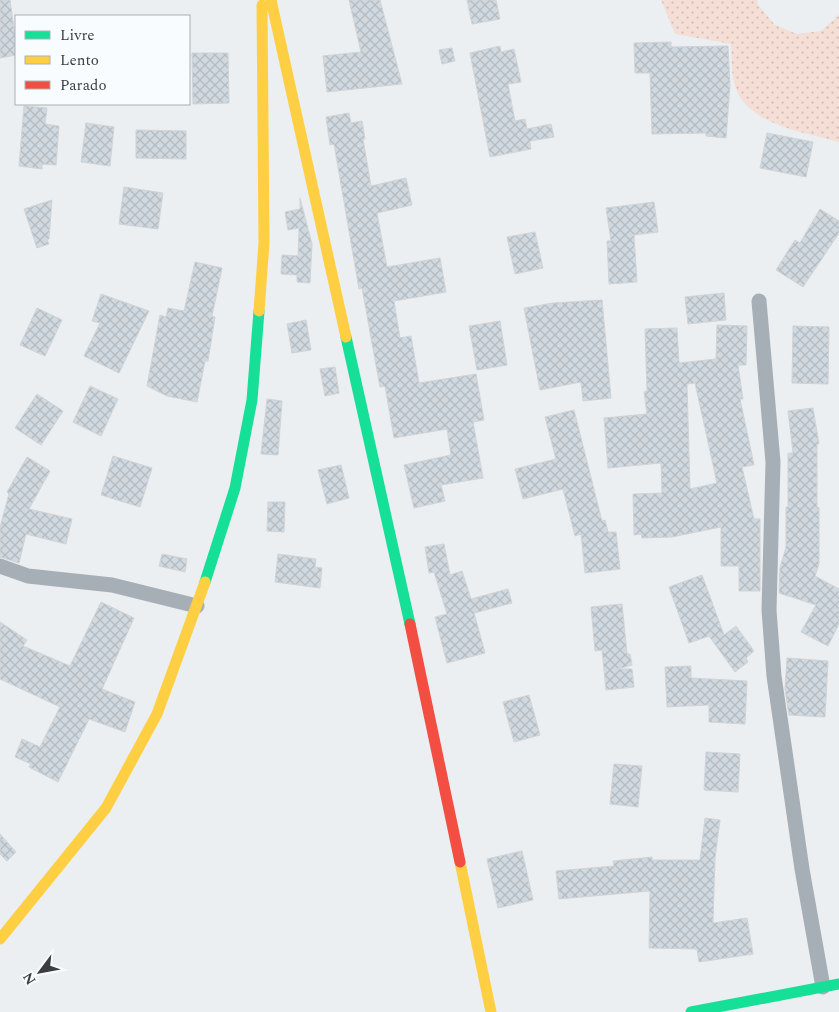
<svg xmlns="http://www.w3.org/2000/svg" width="839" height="1012" viewBox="0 0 839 1012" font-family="Spectral,serif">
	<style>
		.grass { fill: url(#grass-dots) }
		.building { fill: url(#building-cross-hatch); stroke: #d1d4d6; fill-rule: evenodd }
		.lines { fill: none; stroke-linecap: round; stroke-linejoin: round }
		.street { stroke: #a7afb6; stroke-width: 15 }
		.fast { stroke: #16e098; stroke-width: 11 }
		.slow { stroke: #ffcf43; stroke-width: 11 }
		.jam { stroke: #f24e42; stroke-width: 11 }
	</style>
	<defs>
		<pattern id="grass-dots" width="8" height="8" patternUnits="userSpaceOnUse" patternTransform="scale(1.25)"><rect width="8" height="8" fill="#f4ded5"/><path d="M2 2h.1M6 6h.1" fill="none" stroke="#d2bfb8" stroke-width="1.8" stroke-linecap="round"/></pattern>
		<pattern id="building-cross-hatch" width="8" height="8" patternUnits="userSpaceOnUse" patternTransform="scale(1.25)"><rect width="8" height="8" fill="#d0d9e0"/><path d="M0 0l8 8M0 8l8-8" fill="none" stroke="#b4bbc1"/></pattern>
	</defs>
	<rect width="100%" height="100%" fill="#ebeff2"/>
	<path class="grass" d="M661 0H757L758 5 775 25 797 34 821 31 839 15V142C804 132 745 125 734 83 731 71 732 56 731 44L675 34Z"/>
	<path class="building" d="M0 0H10L16 42V55L0 58Z
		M349 0H380L402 84 327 92 323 56 361 52Z
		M467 0H496L500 19 472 24Z
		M671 42V47L728 46 730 86 726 138 706 136V133L652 134 650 73H635L634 43Z
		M500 46 501 52 514 49 521 82 508 84 515 121 525 119 527 129 551 124 554 137 530 141 531 149 490 157 470 53Z
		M452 48 455 61 442 64 439 50Z
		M192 53H228L229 103 193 104Z
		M24 106 47 108 45 124 59 126 56 165 42 164V169L19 166Z
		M349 113 351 123 362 121 365 139H363L371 186 406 178 412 205 377 213 387 267 440 258 446 292 394 301 400 338 411 336 419 383 476 374 484 420 473 422 483 478 441 485 445 501 414 508 404 465 451 455 447 429 394 438 385 386 380 387 362 288 359 289 334 144 330 145 326 117Z
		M86 123 114 127 110 166 81 162Z
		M136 130 186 131V159L136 158Z
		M767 133 813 142 806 177 760 168Z
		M124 187 163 193 158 229 119 224Z
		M300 198 312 244 310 283 297 282V275L281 274 282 255 298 256 299 228 288 230 285 212 300 209Z
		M52 200 49 239 47 240 49 244 37 248 24 209Z
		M654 202 658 232 634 235 637 282 609 284 607 241H611L606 208Z
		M820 209 839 221V233L803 287 776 270 795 240 800 243Z
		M535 232 543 268 515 274 507 237Z
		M195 262 222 268 212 316 215 317 208 361H205L197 402 167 396 147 386 160 315 166 317 168 308 184 311Z
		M724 293 726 320 688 324 685 297Z
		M101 294 149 311 119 373 84 356 100 323 92 321Z
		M602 300 611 398 583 401 581 382 540 390 524 308 553 303Z
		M37 308 62 320 45 356 20 345Z
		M306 320 311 350 292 353 287 324Z
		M500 321 507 365 477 370 469 326Z
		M717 325 747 326 746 365H738L743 399H740L754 465 742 467 754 519H760V591H739V566H721V527L672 537 642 538 641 534 634 535 633 494 662 493 661 463 608 468 604 418 647 414 644 392 647 391 645 329 677 328 679 363 716 359ZM695 383 717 483 690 489 687 384Z
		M793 326 829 327 828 384 792 383Z
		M335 367 339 393 325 396 320 369Z
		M90 386 118 399 101 436 73 422Z
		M37 394 63 411 41 445 15 428Z
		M267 399 282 401 278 455 261 454Z
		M813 408 819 444H817V507L819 508V564L815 576 839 589V624L828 646 801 632 816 605 779 593 780 568 786 547V507H788V453H793L788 411Z
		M574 410 602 521 605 520 608 532H616L620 569 585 573 581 534 575 536 563 489 523 499 515 469 556 459 545 417Z
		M113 456 152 468 140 507 101 495Z
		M27 457 50 471 29 509 72 519 66 544 26 534 19 563 0 557V527L9 494 7 492Z
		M341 465 349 498 327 504 318 470Z
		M268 502H285L284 532 267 531Z
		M444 544 450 575 462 571 471 599 508 589 512 603 474 613 485 653 447 663 435 617 447 614 434 572 429 573 425 547Z
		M162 554 187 559 185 572 159 566Z
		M278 554 316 559 315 567 322 568 320 588 275 582Z
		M702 575 724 635 736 626 754 651 746 658 748 662 735 672 709 636 689 643 669 587Z
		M101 602 134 618 102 689 135 702 125 732 89 719 58 782 29 767 31 764 15 757 22 739 40 747 60 707 0 679V622L27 640 23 646 70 666Z
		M622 604 627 654H630L632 665 618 669H632L634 687 606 690 602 650 595 651 591 607Z
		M787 658 828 661 825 717 789 715 785 689Z
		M691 666V678L747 681 745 724 709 722V705L667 707 665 667Z
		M529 695 540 735 514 742 503 702Z
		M706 752 740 754 738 792 704 790Z
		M614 764 642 766 638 807 610 804Z
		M705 818 720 820 715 858 713 923 747 918 753 954 699 962 697 949 649 948 650 891 559 899 556 871 614 866 613 861 652 857V860H700Z
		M0 834 16 852 7 861 0 854Z
		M522 851 533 900 498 908 487 859Z"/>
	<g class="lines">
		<path class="street" d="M759 301 773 462 769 610 774 676 802 869 823 987
			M0 566 28 576 112 585 197 606"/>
		<path class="fast" d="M346 337 410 624
			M205 582 235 488 252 400 259 311
			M691 1012 839 984"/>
		<path class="slow" d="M271 0 346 337
			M259 311 264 243 262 5
			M460 862 491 1012
			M0 939 106 808 157 714 205 582"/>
		<path class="jam" d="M410 624 460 862"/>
	</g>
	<rect x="15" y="15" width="175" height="90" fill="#f9fcfe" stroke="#adb0b2"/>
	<rect x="25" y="31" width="25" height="8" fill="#16e098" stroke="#adb0b2"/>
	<text x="60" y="40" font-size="15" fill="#3b3d40">Livre</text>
	<rect x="25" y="56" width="25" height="8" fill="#ffcf43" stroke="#adb0b2"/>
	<text x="60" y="65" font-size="15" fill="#3b3d40">Lento</text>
	<rect x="25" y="81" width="25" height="8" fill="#f24e42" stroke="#adb0b2"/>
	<text x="60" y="90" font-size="15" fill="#3b3d40">Parado</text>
	<g transform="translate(40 972) rotate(238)" stroke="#f9fcfe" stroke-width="4" paint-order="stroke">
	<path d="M0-4L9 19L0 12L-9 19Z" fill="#3b3d40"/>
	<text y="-8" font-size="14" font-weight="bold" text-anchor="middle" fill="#3b3d40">N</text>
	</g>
</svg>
